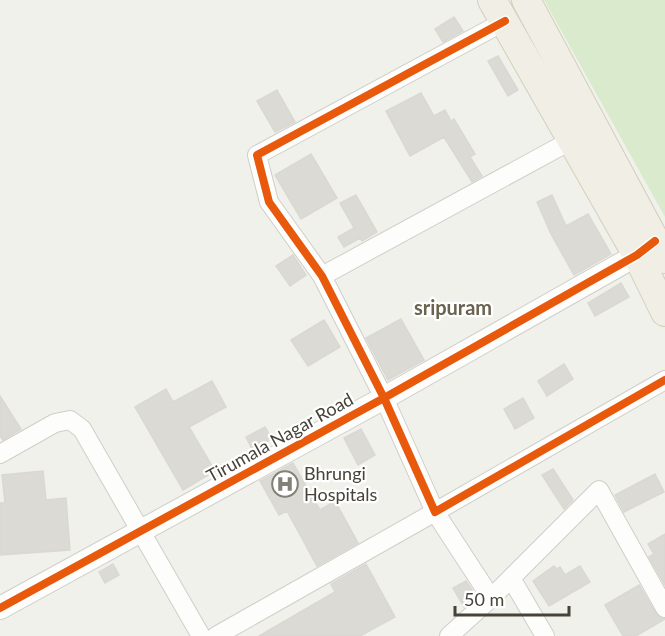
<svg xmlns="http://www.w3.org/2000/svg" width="665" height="636" viewBox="0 0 665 636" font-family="Lato,sans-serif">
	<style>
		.green { fill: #daebcd }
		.building { fill: #dbdad4; stroke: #d9d8d1; stroke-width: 1.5 }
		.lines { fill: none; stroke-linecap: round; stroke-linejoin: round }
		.minor-casing { stroke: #cfcec9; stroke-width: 20 }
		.tertiary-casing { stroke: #cfcec9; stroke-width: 24 }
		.primary-casing { stroke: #d2cfba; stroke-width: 30 }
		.minor { stroke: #fdfdfc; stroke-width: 18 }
		.tertiary { stroke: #fdfdfc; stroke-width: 22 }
		.primary { stroke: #f1efe5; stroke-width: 28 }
		.cycleway-casing { stroke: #fff; stroke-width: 11 }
		.cycleway { stroke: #e8590c; stroke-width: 8 }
		.labels { text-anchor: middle; stroke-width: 4.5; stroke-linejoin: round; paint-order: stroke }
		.street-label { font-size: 18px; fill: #474338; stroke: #fff }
		.poi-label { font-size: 18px; fill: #474338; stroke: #fff; text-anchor: start }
		.neighbourhood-label { font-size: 20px; font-weight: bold; fill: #69634f; stroke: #fff }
	</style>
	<rect width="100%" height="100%" fill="#f1f1ec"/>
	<path class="green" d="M544 0H665V217Z"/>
	<path class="building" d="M454 17 463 31 443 42 435 29Z
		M498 56 518 90 508 96 488 61Z
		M277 90 295 122 275 132 257 101Z
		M421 93 434 116 445 110 451 121 454 119 475 154 470 157 482 176 472 182 444 137 410 156 386 111Z
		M311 154 337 198 301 219 275 175Z
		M356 195 377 232 362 241 360 238 344 247 338 237 354 228 340 203Z
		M552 195 566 226 588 214 611 254 574 275 551 234 537 202Z
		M293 255 306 275 290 286 276 266Z
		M621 283 629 297 595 316 588 303Z
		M401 319 424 360 388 380 366 338Z
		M324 320 340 347 308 366 291 340Z
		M564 364 573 379 547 396 538 381Z
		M212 381 226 407 189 427 215 471 183 490 135 407 166 389 173 402Z
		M0 396 21 429 3 440 0 436Z
		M523 398 534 418 515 429 504 409Z
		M265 427 272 439 252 449 246 437Z
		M361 429 375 455 358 465 344 438Z
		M293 463 320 510 335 501 358 543 317 566 287 511 279 515 260 481Z
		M553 469 573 500 564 509 542 475Z
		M43 471 46 500 66 498 70 550 0 555V503H5L2 475Z
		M655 474 664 492 624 512 615 495Z
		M665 534V585L649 557 654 554 648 544Z
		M113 564 119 575 105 583 99 572Z
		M366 564 395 617 360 636H259L335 592 331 584Z
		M554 566 557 569 560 567 565 575 580 566 590 582 549 606 533 581Z
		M466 581 476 596 464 607 453 588Z
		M639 585 656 614 665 619 636 636H623L605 605Z"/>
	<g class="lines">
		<g class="minor-casing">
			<path id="minor" d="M505 21 257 155 269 202 322 276 384 398 435 512 665 380
				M322 276 572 140
				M0 454 55 423 70 420 82 429 201 636
				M511 578 545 636
				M216 636 435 512 491 598
				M449 636 491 598 599 490 665 608"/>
		</g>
		<g class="tertiary-casing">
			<path id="tertiary" d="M0 608 384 398 637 255 649 246"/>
		</g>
		<g class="primary-casing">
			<path id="primary" d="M492 0 637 255 665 312
				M526 0 665 259"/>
		</g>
		<use href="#minor" class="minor"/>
		<use href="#tertiary" class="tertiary"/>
		<use href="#primary" class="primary"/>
		<g class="cycleway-casing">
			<path id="cycleway" d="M505 21 257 155 269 202 322 276 384 398 435 512 665 380
				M0 608 384 398 637 255 655 241"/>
		</g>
		<use href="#cycleway" class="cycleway"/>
	</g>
	<defs>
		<g id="hospital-ring" transform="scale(1.35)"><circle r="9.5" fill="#fff" stroke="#828077" stroke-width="1.5"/><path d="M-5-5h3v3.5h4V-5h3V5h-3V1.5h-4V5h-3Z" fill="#828077"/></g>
	</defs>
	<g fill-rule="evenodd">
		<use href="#hospital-ring" x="285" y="484"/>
	</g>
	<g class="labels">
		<g class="street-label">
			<text transform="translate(280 438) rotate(-29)" y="6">Tirumala Nagar Road</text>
		</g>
		<g class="poi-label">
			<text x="304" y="480">Bhrungi<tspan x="304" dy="21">Hospitals</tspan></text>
		</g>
		<g class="neighbourhood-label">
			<text x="453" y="315">sripuram</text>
		</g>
	</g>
	<path d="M455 606v9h114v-9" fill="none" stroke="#474338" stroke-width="3"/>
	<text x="464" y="606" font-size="18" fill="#474338" stroke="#ffffff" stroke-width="4.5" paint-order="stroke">50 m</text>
</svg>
